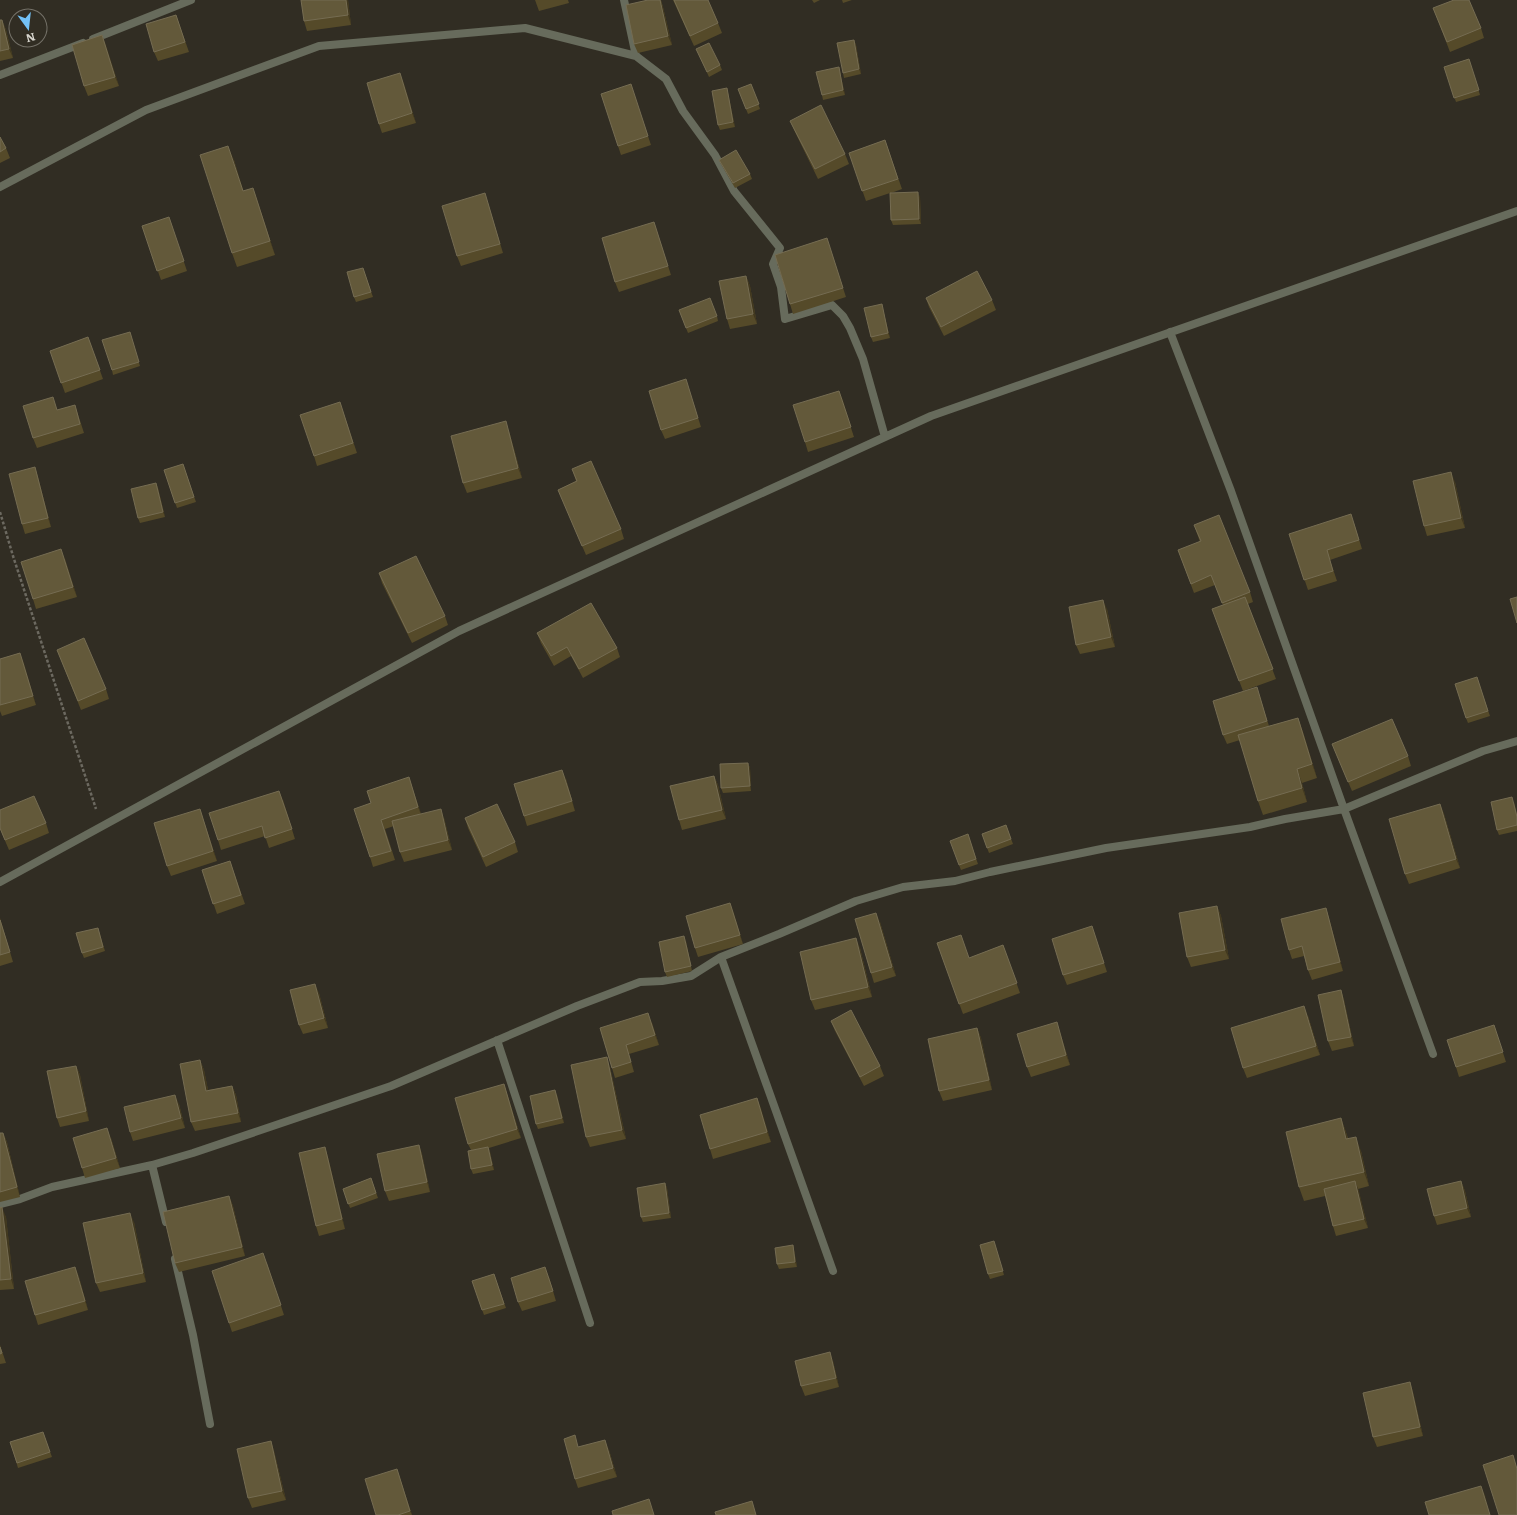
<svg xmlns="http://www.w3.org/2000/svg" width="1517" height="1515" viewBox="0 0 1517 1515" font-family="Literata,serif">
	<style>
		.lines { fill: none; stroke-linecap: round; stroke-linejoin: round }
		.path { stroke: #6c6960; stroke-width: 2.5; stroke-dasharray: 3 2; stroke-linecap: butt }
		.minor { stroke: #676b5c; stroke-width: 8 }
		.wall { fill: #554a29 }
		.shaded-wall { fill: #41381f }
		.building { fill: #63593a; stroke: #756c52 }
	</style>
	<rect width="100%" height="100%" fill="#312d23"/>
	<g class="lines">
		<path class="path" d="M0 512 13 556 96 809"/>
		<path class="minor" d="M624 0 636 56 666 79 683 111 715 155 734 191 780 248 773 264 781 287 785 319 832 305 843 316 850 328 863 359 885 437
			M93 39 191 0
			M0 75 83 43
			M0 187 146 110 319 46 525 28 636 56
			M1170 332 1231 491 1344 809 1433 1054
			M0 882 459 631 931 416 1517 211
			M721 957 833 1271
			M497 1040 590 1323
			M152 1165 166 1222
			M0 1204 20 1199 52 1187 152 1165 193 1153 391 1086 577 1006 640 982 662 981 691 976 721 957 779 934 856 901 903 887 955 881 990 872 1106 848 1250 827 1285 819 1344 809 1483 751 1517 741
			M175 1259 193 1335 210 1424"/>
	</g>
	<path class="wall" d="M301 0H348L351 25 307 31 304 21Z
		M535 0H568L569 3 539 11Z
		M648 0H661L663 7 672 45 638 53 634 44Z
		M673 0H708L718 23 722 33 694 46Z
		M812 0H820L814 3Z
		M842 0H852L843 3Z
		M1433 8 1481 28 1484 38 1450 52Z
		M176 15 189 52 158 61 154 52Z
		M0 20H2L6 30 13 58 0 61Z
		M102 35 119 86 88 96 84 86Z
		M854 40 856 45 861 74 844 78 843 73Z
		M696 49 720 65 722 70 709 77Z
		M1469 59 1480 95 1456 102 1444 67Z
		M839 67 840 72 845 95 823 100 822 95Z
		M400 73 416 123 382 133 379 124Z
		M751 84 760 109 748 114 738 89Z
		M728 93 735 127 720 130 718 125Z
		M634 94 651 145 621 155 618 146Z
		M790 121 845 154 849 164 818 179 794 130Z
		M0 137 6 148 10 158 0 163Z
		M885 140 902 189 891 193 920 197 921 224 893 225 891 220 890 193 866 201 849 153Z
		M234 160 243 191 253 188 275 255 237 267 232 253Z
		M719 160 750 174 752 179 735 188 721 164Z
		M488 203 503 253 461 266 457 256Z
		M169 217 187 271 161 280 142 226Z
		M654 222 671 275 619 292 615 282Z
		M830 248 846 297 793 314 790 304Z
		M363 268 373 297 356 302 354 297Z
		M746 276 750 286 757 324 730 329 727 319Z
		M926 298 992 300 996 310 944 336 929 307Z
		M882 304 883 309 890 338 873 342 871 337Z
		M679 310 717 316 718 321 688 333Z
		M130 332 140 366 113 375 112 370Z
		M88 337 103 379 65 393 50 351Z
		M689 389 701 427 665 439 661 430Z
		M839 391 854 437 808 452 805 442Z
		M340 402 357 453 317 466 314 456Z
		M75 405 84 433 37 448 33 438 58 410Z
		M509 431 522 478 467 493 463 483Z
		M183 464 196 502 177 508 164 470Z
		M35 467 38 477 51 527 25 534 22 524Z
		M572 469 621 529 624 539 586 555 562 499 558 490 576 481Z
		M1455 482 1465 528 1427 536 1424 526Z
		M156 483 158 488 165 517 140 523 138 518Z
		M1354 523 1362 549 1330 560 1337 581 1308 590 1289 534Z
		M1194 525 1250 592 1253 602 1248 604 1276 679 1243 691 1212 609 1223 605 1215 585 1194 593 1178 550 1200 542Z
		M65 559 77 597 36 609 33 599Z
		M379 573 445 616 448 625 412 643 382 583Z
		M1107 609 1115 647 1080 654 1076 645Z
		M537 633 617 648 620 657 583 678 571 656 554 666 541 643Z
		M57 650 106 689 109 699 81 710Z
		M20 653 36 705 2 716 0 711V659Z
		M1477 677 1490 716 1468 723 1466 718Z
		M1260 697 1269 726 1298 718 1303 732 1317 778 1302 783 1307 802 1263 815 1258 801 1240 740 1227 744 1223 735Z
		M1332 744 1408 756 1411 766 1352 791Z
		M748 763 750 768 751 791 723 793 721 788Z
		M714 776 718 785 726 819 682 830 679 820Z
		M409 777 421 814 444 818 452 850 404 862 400 852 394 826 385 829 395 860 373 867 370 857 371 803Z
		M566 779 575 811 527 826 524 816Z
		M283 800 295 839 269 848 265 836 221 850 218 840Z
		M1514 802 1517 814V831L1499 835 1497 830Z
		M1440 804 1444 814 1460 868 1409 884 1405 874Z
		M200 809 217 861 171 876 167 866Z
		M0 810 46 823 49 833 9 850 0 829Z
		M465 818 515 842 518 852 486 867 468 828Z
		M1006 825 1013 844 989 853 982 834Z
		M968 834 978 864 961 870 959 865Z
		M230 861 245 904 217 914 202 870Z
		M730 903 743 944 698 957 695 948Z
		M1217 906 1221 916 1229 959 1191 967 1187 957Z
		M1326 908 1329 918 1343 971 1312 980 1308 970 1304 956 1292 959 1289 950Z
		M0 918 13 962 0 966Z
		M880 922 896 976 874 983 871 973Z
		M1092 926 1107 972 1067 985 1063 975Z
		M98 928 105 951 84 958 82 953Z
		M686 941 692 971 667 977 665 972Z
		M937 943 969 958 1003 945 1020 993 963 1014Z
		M860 948 872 997 815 1010 811 1000Z
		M1341 990 1344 1000 1354 1046 1332 1051 1328 1041Z
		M319 993 328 1028 303 1034 299 1025Z
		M1308 1016 1320 1055 1247 1078 1243 1068Z
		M831 1021 880 1066 884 1076 864 1086 835 1031Z
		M652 1023 659 1045 629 1054 634 1072 615 1078 600 1028Z
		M1494 1025 1506 1062 1459 1077 1456 1067Z
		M977 1028 981 1038 992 1090 943 1101 939 1091Z
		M1060 1032 1070 1065 1031 1077 1027 1067Z
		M200 1060 204 1070 208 1090 232 1086 236 1095 241 1122 195 1131 191 1122Z
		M76 1066 80 1075 89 1121 60 1127 57 1118Z
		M610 1067 626 1139 590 1147 586 1137Z
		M504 1084 521 1138 489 1148 490 1152 494 1170 473 1174 471 1169V1150L468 1144Z
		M557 1095 564 1123 538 1129 536 1124Z
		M757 1098 771 1142 713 1159 710 1149Z
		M179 1104 185 1128 133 1141 130 1132Z
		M1341 1118 1348 1138 1361 1151 1369 1186 1358 1189 1368 1228 1336 1236 1333 1226 1325 1196 1304 1201 1299 1187Z
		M0 1133H3L7 1142 20 1197 0 1202Z
		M111 1138 120 1168 85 1178 82 1168Z
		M419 1145 422 1154 430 1192 389 1201 385 1191Z
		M325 1147 328 1157 345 1229 319 1236 316 1226Z
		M371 1178 378 1198 350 1208 343 1189Z
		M1461 1181 1465 1191 1471 1217 1437 1225 1434 1216Z
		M665 1183 667 1188 671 1218 643 1222 641 1217Z
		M229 1196 233 1206 245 1256 179 1272 175 1263Z
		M0 1208 6 1217 14 1289 0 1290Z
		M134 1222 146 1282 100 1292 96 1283Z
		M994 1241 1004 1275 990 1279 988 1274Z
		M793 1245 794 1250 797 1267 779 1269 777 1264Z
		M267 1263 284 1315 232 1332 229 1323Z
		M75 1267 79 1277 88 1310 38 1325 35 1315Z
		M494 1274 506 1308 484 1315 472 1281Z
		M549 1277 556 1301 522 1311 518 1302Z
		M0 1345 6 1363 0 1364Z
		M833 1361 839 1387 805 1396 801 1386Z
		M1410 1382 1413 1392 1423 1436 1377 1447 1373 1437Z
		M43 1432 52 1457 18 1468 10 1442Z
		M271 1441 274 1451 286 1500 252 1508 248 1498Z
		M579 1447 609 1450 617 1477 578 1488 575 1479Z
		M397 1469 412 1515H376Z"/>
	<path class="shaded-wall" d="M346 0H348L351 25 348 15Z
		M660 0 663 7 672 45 668 36Z
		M2 20 6 30 13 58 9 49Z
		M102 35 106 45 119 86 115 77Z
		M854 40 856 45 861 74 859 69Z
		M839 67 840 72 845 95 843 90Z
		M400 73 404 83 416 123 412 113Z
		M727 88 728 93 735 127 733 122Z
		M228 146 234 160 248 205 243 191Z
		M253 188 258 202 275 255 270 241Z
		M918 192 920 197 921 224 919 219Z
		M746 276 750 286 757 324 753 314Z
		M882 304 883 309 890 338 888 333Z
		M839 391 843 400 854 437 851 427Z
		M506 421 509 431 522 478 518 468Z
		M35 467 38 477 51 527 48 518Z
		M1451 472 1455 482 1465 528 1461 518Z
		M156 483 158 488 165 517 163 512Z
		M61 549 65 559 77 597 73 587Z
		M1103 600 1107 609 1115 647 1111 637Z
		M20 653 24 663 36 705 33 696Z
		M1298 718 1303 732 1317 778 1312 764Z
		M748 763 750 768 751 791 750 786Z
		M1297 769 1302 783 1307 802 1302 788Z
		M562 770 566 779 575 811 572 801Z
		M714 776 718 785 726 819 722 810Z
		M409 777 412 787 422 817 418 807Z
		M279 791 283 800 295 839 292 829Z
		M1440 804 1444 814 1460 868 1456 859Z
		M200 809 203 818 217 861 213 851Z
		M441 809 444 818 452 850 448 840Z
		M730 903 734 913 743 944 740 935Z
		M1217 906 1221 916 1229 959 1225 950Z
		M1326 908 1329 918 1343 971 1340 962Z
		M876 913 880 922 896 976 892 967Z
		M684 936 686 941 692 971 691 966Z
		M856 938 860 948 872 997 868 987Z
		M315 984 319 993 328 1028 324 1018Z
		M1341 990 1344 1000 1354 1046 1351 1037Z
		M1304 1006 1308 1016 1320 1055 1316 1046Z
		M648 1013 652 1023 659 1045 655 1035Z
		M1057 1022 1060 1032 1070 1065 1066 1055Z
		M977 1028 981 1038 992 1090 989 1080Z
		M607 1057 610 1067 626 1139 622 1130Z
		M200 1060 204 1070 210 1100 206 1091Z
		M76 1066 80 1075 89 1121 86 1111Z
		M504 1084 507 1093 521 1138 517 1129Z
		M232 1086 236 1095 241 1122 238 1113Z
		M555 1090 557 1095 564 1123 562 1118Z
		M175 1095 179 1104 185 1128 181 1118Z
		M757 1098 761 1108 771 1142 767 1132Z
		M1341 1118 1346 1132 1351 1153 1346 1139Z
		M107 1128 111 1138 120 1168 116 1158Z
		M3 1133 7 1142 20 1197 17 1187Z
		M1356 1137 1361 1151 1369 1186 1364 1172Z
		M419 1145 422 1154 430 1192 427 1182Z
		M325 1147 328 1157 345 1229 342 1219Z
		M488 1147 490 1152 494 1170 492 1165Z
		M1355 1181 1359 1191 1368 1228 1364 1219Z
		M1461 1181 1465 1191 1471 1217 1467 1208Z
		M665 1183 667 1188 671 1218 669 1213Z
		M229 1196 233 1206 245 1256 242 1247Z
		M2 1207 6 1217 14 1289 11 1279Z
		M130 1213 134 1222 146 1282 143 1273Z
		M793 1245 794 1250 797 1267 795 1262Z
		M75 1267 79 1277 88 1310 85 1301Z
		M545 1267 549 1277 556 1301 553 1291Z
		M830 1352 833 1361 839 1387 836 1378Z
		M1410 1382 1413 1392 1423 1436 1420 1427Z
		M605 1440 609 1450 617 1477 613 1468Z
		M271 1441 274 1451 286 1500 282 1491Z
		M397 1469 400 1478 412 1515 410 1511Z
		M1481 1486 1485 1495 1490 1515Z"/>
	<path class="building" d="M301 0H346L348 15 304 21Z
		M648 0H660L668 36 634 44 626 5Z
		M674 0H708L718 23 690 36Z
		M1454 0H1469L1481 28 1447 42 1433 8Z
		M176 15 185 42 154 52 146 24Z
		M0 20H2L9 49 0 51Z
		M102 35 115 77 84 86 72 45Z
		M854 40 859 69 843 73 837 43Z
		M709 43 720 65 707 72 696 49Z
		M1469 59 1479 90 1454 98 1444 67Z
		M839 67 843 90 822 95 816 72Z
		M400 73 412 113 379 124 367 83Z
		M631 84 648 136 618 146 601 94Z
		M751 84 759 104 746 109 738 89Z
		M727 88 733 122 718 125 712 91Z
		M821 105 845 154 815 169 790 121Z
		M0 137 6 148 0 152Z
		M885 140 898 179 862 191 849 153Z
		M228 146 243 191 253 188 270 241 232 253 200 155Z
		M736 150 750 174 733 183 719 160Z
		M918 192 919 219 891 220 890 193Z
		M485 193 500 244 457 256 442 206Z
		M169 217 184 261 157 271 142 226Z
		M654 222 668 266 615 282 602 238Z
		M827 238 843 288 790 304 775 255Z
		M363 268 371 292 354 297 347 272Z
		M977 271 992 300 941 327 926 298Z
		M746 276 753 314 727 319 719 281Z
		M710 298 717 316 686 328 679 310Z
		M882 304 888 333 871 337 864 308Z
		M130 332 139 362 112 370 102 340Z
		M88 337 100 370 61 383 50 351Z
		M686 379 698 418 661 430 649 391Z
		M839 391 851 427 805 442 793 405Z
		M53 397 57 410 75 405 80 424 33 438 23 406Z
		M340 402 353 443 314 456 300 415Z
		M506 421 518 468 463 483 451 436Z
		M591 461 621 529 582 546 558 490 577 481 572 469Z
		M183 464 194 497 175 503 164 470Z
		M35 467 48 518 22 524 9 474Z
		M1451 472 1461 518 1424 526 1413 481Z
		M156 483 163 512 138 518 131 489Z
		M1351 514 1359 540 1327 550 1333 571 1304 580 1289 534Z
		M1219 515 1250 592 1222 603 1211 575 1191 584 1178 550 1201 541 1194 525Z
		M61 549 73 587 33 599 21 562Z
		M416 556 445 616 408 633 379 573Z
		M1245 597 1273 669 1239 681 1212 609Z
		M1517 597V623L1510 599Z
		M1103 600 1111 637 1076 645 1069 607Z
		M591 603 617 648 579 669 567 647 551 656 537 633Z
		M84 638 106 689 78 701 57 650Z
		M20 653 33 696 0 705V659Z
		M1477 677 1488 711 1466 718 1455 684Z
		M1257 687 1267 721 1223 735 1213 701Z
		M1298 718 1312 764 1297 769 1302 788 1258 801 1238 735Z
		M1392 719 1408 756 1348 782 1332 744Z
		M748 763 750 786 721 788 720 764Z
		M562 770 572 801 524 816 514 784Z
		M714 776 722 810 679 820 670 786Z
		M409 777 418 807 381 820 391 851 370 857 354 809 371 803 367 791Z
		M279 791 292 829 265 838 262 826 218 840 209 813Z
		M34 796 46 823 5 840 0 828V810Z
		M1512 797 1517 817V825L1497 830 1491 802Z
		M497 804 515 842 483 857 465 818Z
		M1440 804 1456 859 1405 874 1389 819Z
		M200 809 213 851 167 866 154 823Z
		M441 809 448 840 400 852 392 821Z
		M1006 825 1011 839 987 848 982 834Z
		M968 834 976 859 959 865 950 841Z
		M230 861 241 895 213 904 202 870Z
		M730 903 740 935 695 948 686 916Z
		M1217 906 1225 950 1187 957 1179 913Z
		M1326 908 1340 962 1308 970 1302 946 1289 950 1281 919Z
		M876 913 892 967 871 973 855 919Z
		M0 920 10 952 0 955Z
		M1092 926 1104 963 1063 975 1052 939Z
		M98 928 103 947 82 953 76 933Z
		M961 935 969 958 1003 945 1017 983 959 1004 937 943Z
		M684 936 691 966 665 972 659 942Z
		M856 938 868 987 811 1000 800 952Z
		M315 984 324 1018 299 1025 290 990Z
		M1341 990 1351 1037 1328 1041 1318 995Z
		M1304 1006 1316 1046 1243 1068 1231 1028Z
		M851 1010 880 1066 860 1077 831 1021Z
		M648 1013 655 1035 626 1045 631 1062 612 1068 600 1028Z
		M1057 1022 1066 1055 1027 1067 1017 1034Z
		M1494 1025 1503 1052 1456 1067 1447 1040Z
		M977 1028 989 1080 939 1091 928 1039Z
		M607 1057 622 1130 586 1137 571 1065Z
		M200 1060 206 1091 232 1086 238 1113 191 1122 180 1064Z
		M76 1066 86 1111 57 1118 47 1071Z
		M504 1084 517 1129 468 1144 455 1098Z
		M555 1090 562 1118 536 1124 530 1096Z
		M175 1095 181 1118 130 1132 124 1107Z
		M757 1098 767 1132 710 1149 700 1115Z
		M1341 1118 1346 1139 1356 1137 1364 1172 1299 1187 1286 1132Z
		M107 1128 116 1158 82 1168 73 1138Z
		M0 1133H3L17 1187 0 1192Z
		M419 1145 427 1182 385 1191 377 1154Z
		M325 1147 342 1219 316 1226 299 1153Z
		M488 1147 492 1165 471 1169 468 1151Z
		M371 1178 376 1193 348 1204 343 1189Z
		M1355 1181 1364 1219 1333 1226 1324 1189Z
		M1461 1181 1467 1208 1434 1216 1427 1189Z
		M665 1183 669 1213 641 1217 637 1188Z
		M229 1196 242 1247 175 1263 163 1212Z
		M2 1207 11 1279 0 1280V1208Z
		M130 1213 143 1273 96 1283 83 1223Z
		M994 1241 1003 1271 988 1274 980 1245Z
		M793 1245 795 1262 777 1264 775 1248Z
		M263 1253 281 1305 229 1323 212 1271Z
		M75 1267 85 1301 35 1315 25 1281Z
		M545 1267 553 1291 518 1302 511 1278Z
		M494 1274 504 1304 482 1310 472 1281Z
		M0 1347 2 1353 0 1354Z
		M830 1352 836 1378 801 1386 795 1361Z
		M1410 1382 1420 1427 1373 1437 1363 1393Z
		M43 1432 50 1452 17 1463 10 1442Z
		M575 1435 578 1447 605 1440 613 1468 575 1479 564 1439Z
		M271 1441 282 1491 248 1498 237 1449Z
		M1513 1455 1517 1469V1515H1499L1483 1465Z
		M397 1469 410 1511 398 1515H376L365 1479Z
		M1481 1486 1490 1515H1429L1425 1502Z
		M649 1499 654 1515H613L612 1511Z
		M752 1501 756 1515H716L715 1512Z"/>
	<g transform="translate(28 28) rotate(165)"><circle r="19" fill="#312d23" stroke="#747168"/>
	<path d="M0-3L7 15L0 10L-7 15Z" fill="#73c1f6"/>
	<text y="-6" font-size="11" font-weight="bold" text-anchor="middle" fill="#d8d6cf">N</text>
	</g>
</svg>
